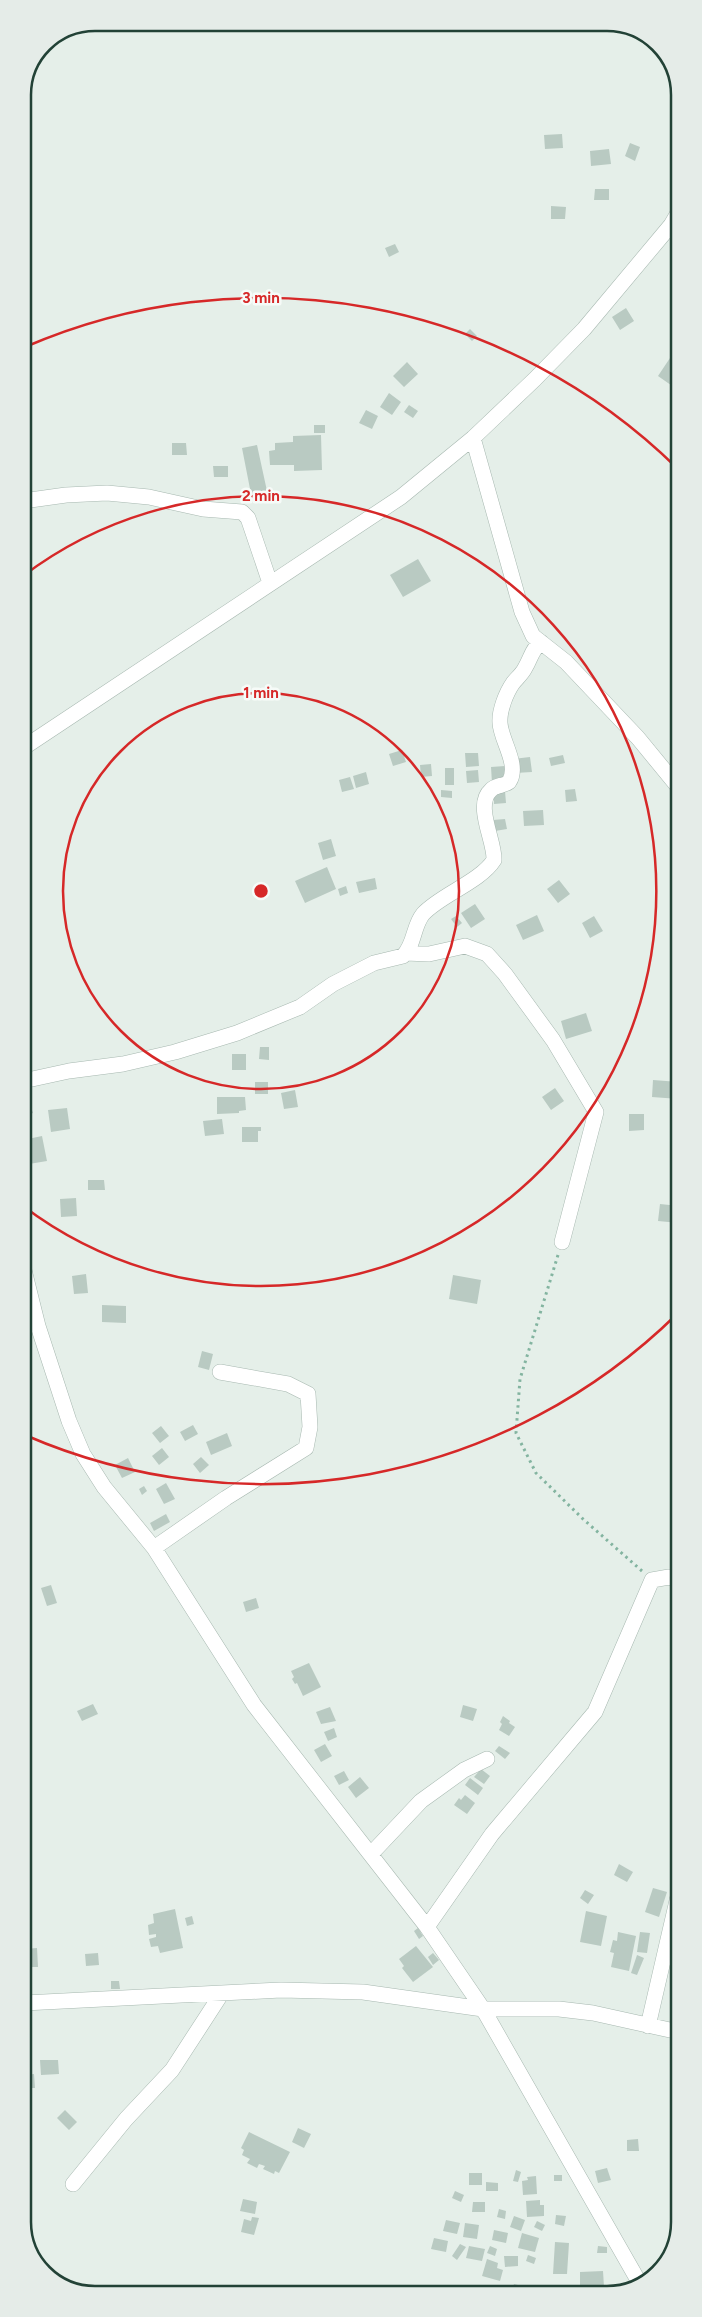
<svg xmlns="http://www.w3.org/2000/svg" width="702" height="2317" viewBox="0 0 702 2317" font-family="Figtree,sans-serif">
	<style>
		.building { fill: #b9cac2 }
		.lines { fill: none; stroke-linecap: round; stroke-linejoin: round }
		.minor-casing { stroke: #a7b8b0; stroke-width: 16 }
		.path { stroke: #83b4a0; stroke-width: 3; stroke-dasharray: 2.5 4; stroke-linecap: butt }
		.minor { stroke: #fff; stroke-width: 15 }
		.ring { fill: none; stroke: #d62828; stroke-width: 2.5 }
		.rim { fill: none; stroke: #224236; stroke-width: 2.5 }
		.centre { fill: #d62828; stroke: #f6fbf8; stroke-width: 2.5 }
		.ring-label { font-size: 15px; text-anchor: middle; font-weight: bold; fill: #d62828; stroke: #f6fbf8; stroke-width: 5; stroke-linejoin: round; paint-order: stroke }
	</style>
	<rect width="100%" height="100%" fill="#e5efe9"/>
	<path class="building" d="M562 134 563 148 545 149 544 135Z
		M630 143 640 147 635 161 625 156Z
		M609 149 611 164 591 166 590 151Z
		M595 189H609V200H594Z
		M551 206 566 207 565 219H551Z
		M395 244 399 252 389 257 385 248Z
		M626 308 634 321 620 330 612 317Z
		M470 329 477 336 472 341 465 334Z
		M678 346 677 377 678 390 658 376Z
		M407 362 418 374 404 387 393 376Z
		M389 393 401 402 392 415 380 407Z
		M409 405 418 411 413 418 404 412Z
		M366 410 378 416 372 429 359 423Z
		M314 425H325V433H314Z
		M321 435 322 470 294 471V465H270L269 451 275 450V443L293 442V436Z
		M172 443H186L187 455H172Z
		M257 445 267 491 251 494 242 448Z
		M213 466H228V477H214Z
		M418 559 431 581 403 597 390 575Z
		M402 750 406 762 393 766 389 754Z
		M465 753H478L479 766 466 767Z
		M563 755 565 763 551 766 549 758Z
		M530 757 532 772 515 773 513 759Z
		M431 764 432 776 421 777 420 765Z
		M505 766 506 782 492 783 491 767Z
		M445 768H454V785H445Z
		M478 770 479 782 467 783 466 771Z
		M366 772 369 784 356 788 353 776Z
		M350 777 354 789 342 792 339 780Z
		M575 789 577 801 566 802 565 790Z
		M441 790 452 791V798L441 797Z
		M494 791H505L506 803 494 804Z
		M543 810 544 825 524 826 523 811Z
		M505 819 507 829 495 831 493 820Z
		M331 839 336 856 323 860 318 843Z
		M327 867 336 889 305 903 295 881Z
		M375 878 377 889 359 893 356 882Z
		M559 880 570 894 558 903 547 889Z
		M346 886 348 893 340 896 338 889Z
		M475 904 485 919 471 928 461 913Z
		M537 915 544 931 523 940 516 925Z
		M456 916 462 923 457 927 451 919Z
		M594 916 603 931 590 938 582 923Z
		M586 1013 592 1031 566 1039 561 1021Z
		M679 1018V1037H678L673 1020Z
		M260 1047H269V1060L259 1059Z
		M232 1054H246V1070H232Z
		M653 1080 679 1082V1099L652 1097Z
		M255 1082H268V1094H255Z
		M555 1088 564 1101 551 1110 542 1097Z
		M295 1090 298 1107 284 1109 281 1093Z
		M27 1095 33 1113 23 1116V1096Z
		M217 1097H245L246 1110 239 1111V1113L217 1114Z
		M67 1108 70 1129 51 1132 48 1110Z
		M629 1114H644V1130L629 1131Z
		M222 1119 224 1134 205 1136 203 1121Z
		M242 1127H261V1131H258V1142H242Z
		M42 1136 47 1161 23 1165V1140Z
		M88 1180H104L105 1190H88Z
		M76 1198 77 1216 61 1217 60 1199Z
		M660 1204 679 1206V1223L658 1221Z
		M86 1274 88 1293 74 1294 72 1276Z
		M453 1275 481 1280 477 1304 449 1299Z
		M102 1305 126 1306V1323L102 1322Z
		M202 1351 213 1354 209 1370 198 1367Z
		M193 1425 198 1434 185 1441 180 1432Z
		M161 1426 169 1436 160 1443 152 1433Z
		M227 1433 232 1446 211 1455 206 1442Z
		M162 1448 169 1457 159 1465 152 1456Z
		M201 1457 209 1465 200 1473 193 1464Z
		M128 1458 135 1472 122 1478 115 1465Z
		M166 1483 175 1499 164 1504 156 1489Z
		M144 1486 147 1491 142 1495 139 1489Z
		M166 1514 170 1522 154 1531 150 1523Z
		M51 1585 57 1603 47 1606 41 1588Z
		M256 1598 259 1608 246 1612 243 1602Z
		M309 1663 321 1687 303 1696 297 1683 295 1684 292 1679 294 1677 291 1671Z
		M93 1704 98 1714 82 1721 77 1711Z
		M463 1705 477 1709 473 1721 460 1717Z
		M330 1707 336 1721 321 1724 316 1712Z
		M503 1716 510 1721 509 1723 515 1727 509 1736 499 1730 502 1724 500 1722Z
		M334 1728 337 1737 328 1741 324 1732Z
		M325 1744 332 1756 321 1762 314 1750Z
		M499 1746 510 1753 505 1759 495 1751Z
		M481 1769 490 1776 484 1784 474 1777Z
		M344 1771 349 1780 339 1785 334 1776Z
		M360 1777 369 1788 356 1798 348 1787Z
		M470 1778 483 1788 478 1795 465 1785Z
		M465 1795 475 1803 467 1814 454 1805 459 1798 461 1800Z
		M619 1864 633 1872 627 1882 614 1875Z
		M653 1888 667 1892 659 1917 645 1912Z
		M585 1890 594 1895 588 1904 580 1898Z
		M175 1909 183 1948 160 1953 158 1946 151 1947 149 1939 156 1937V1934L149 1935 148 1925 154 1923 153 1914Z
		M586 1911 607 1916 601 1946 580 1942Z
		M192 1916 194 1924 187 1926 185 1918Z
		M418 1928 423 1936 419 1939 414 1931Z
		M618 1932 636 1936 629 1971 611 1967 614 1953 610 1952 613 1940 617 1941Z
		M640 1932 650 1933 647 1953 637 1952Z
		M416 1946 433 1967 413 1982 402 1968 404 1966 399 1959Z
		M37 1948 38 1967H24V1949Z
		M98 1953 99 1965 86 1966 85 1954Z
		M433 1953 439 1960 433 1965 428 1957Z
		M637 1955 644 1958 637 1975 631 1973Z
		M111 1981H119L120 1989H111Z
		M40 2060H58L59 2074 41 2075Z
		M34 2074 35 2088H24V2075Z
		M24 2096H28V2113H24Z
		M65 2110 77 2122 69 2130 57 2118Z
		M298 2128 311 2134 304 2148 292 2142Z
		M249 2132 290 2152 279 2173 275 2171 274 2174 263 2169 265 2166 259 2164 257 2168 247 2163 250 2159 242 2155 244 2150 241 2148Z
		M638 2139 639 2151H627V2140Z
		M607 2168 611 2180 598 2183 595 2171Z
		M516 2170 521 2172 518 2182 513 2181Z
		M469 2173H482V2185H469Z
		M554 2175H562V2181H554Z
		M536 2176 537 2194 523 2195 522 2181 528 2180 527 2177Z
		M486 2182 498 2183V2191H486Z
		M455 2191 464 2195 461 2202 452 2198Z
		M243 2199 257 2202 255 2214 240 2211Z
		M540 2200V2205H544V2216L527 2217 526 2201Z
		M473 2202H485V2212H472Z
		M499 2209 506 2211 505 2219 497 2217Z
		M556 2215 566 2216 564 2226 555 2224Z
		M514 2216 525 2220 521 2231 510 2227Z
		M252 2217 259 2218 254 2235 241 2232 244 2219 251 2221Z
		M446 2220 460 2223 457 2234 443 2231Z
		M537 2221 545 2225 542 2231 534 2227Z
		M465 2223 479 2225 477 2239 463 2237Z
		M494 2230 508 2233 506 2243 492 2240Z
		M522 2233 539 2238 535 2252 518 2248Z
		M434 2238 448 2241 446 2252 431 2249Z
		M555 2242 569 2243 567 2274H553Z
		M460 2244 466 2247 457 2260 452 2256Z
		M469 2246 485 2249 482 2261 466 2258Z
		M490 2246 497 2249 495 2256 487 2253Z
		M598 2246 607 2247V2253H597Z
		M528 2255 536 2258 534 2264 526 2261Z
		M504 2256H518V2266L505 2267Z
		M487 2259 498 2263 497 2268 503 2270 500 2281 482 2276Z
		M603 2271 604 2287H580V2272Z
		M514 2284 522 2286 520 2292 512 2289Z"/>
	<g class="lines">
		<g class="minor-casing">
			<path id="minor" d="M473 438 522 612 533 636 566 662 638 738 679 788
				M23 501 66 495 107 493 149 497 203 509 242 512 248 518 270 583
				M23 748 401 497 473 438 535 379 584 329 671 225 678 213
				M406 953 429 954 465 946 487 954 505 974 553 1040 596 1112 562 1242
				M23 1081 69 1071 123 1064 175 1052 237 1033 300 1007 333 984 374 963 403 956C415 944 413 926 423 914 440 895 480 882 494 860 495 841 474 805 491 790 495 785 504 786 509 782 520 765 501 741 500 723 499 711 506 693 513 683 517 678 522 674 525 668 531 658 532 649 541 642
				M23 1256 24 1270 38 1326 69 1421 83 1454 104 1487 154 1548 254 1705 427 1927 483 2009 639 2282
				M154 1548 226 1498 306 1448 310 1427 308 1394 288 1384 220 1372
				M371 1854 421 1801 464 1770 487 1759
				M427 1927 492 1834 595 1712 652 1580 669 1577 679 1580
				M24 2003 281 1990 363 1992 483 2009H559L593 2013 679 2032
				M648 2026 679 1892
				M73 2184 126 2119 172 2070 222 1993"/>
		</g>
		<path class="path" d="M558 1255 520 1379 516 1433 536 1473 583 1519 642 1571"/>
		<use href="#minor" class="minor"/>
	</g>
	<g class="ring">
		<circle cx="261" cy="891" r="198"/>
		<path d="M23 576A395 395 0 1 1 23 1206"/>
		<path d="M677 1314A593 593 0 0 1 25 1435M25 347A593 593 0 0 1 677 468"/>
	</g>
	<path d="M0 0H702V2317H0ZM95 31H607A64 64 0 0 1 671 95V2222A64 64 0 0 1 607 2286H95A64 64 0 0 1 31 2222V95A64 64 0 0 1 95 31Z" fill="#e5ece8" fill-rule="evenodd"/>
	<path class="rim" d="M95 31H607A64 64 0 0 1 671 95V2222A64 64 0 0 1 607 2286H95A64 64 0 0 1 31 2222V95A64 64 0 0 1 95 31Z"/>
	<circle cx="261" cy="891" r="8" class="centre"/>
	<g class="ring-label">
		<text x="261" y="303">3 min</text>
		<text x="261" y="501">2 min</text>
		<text x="261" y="698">1 min</text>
	</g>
</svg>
